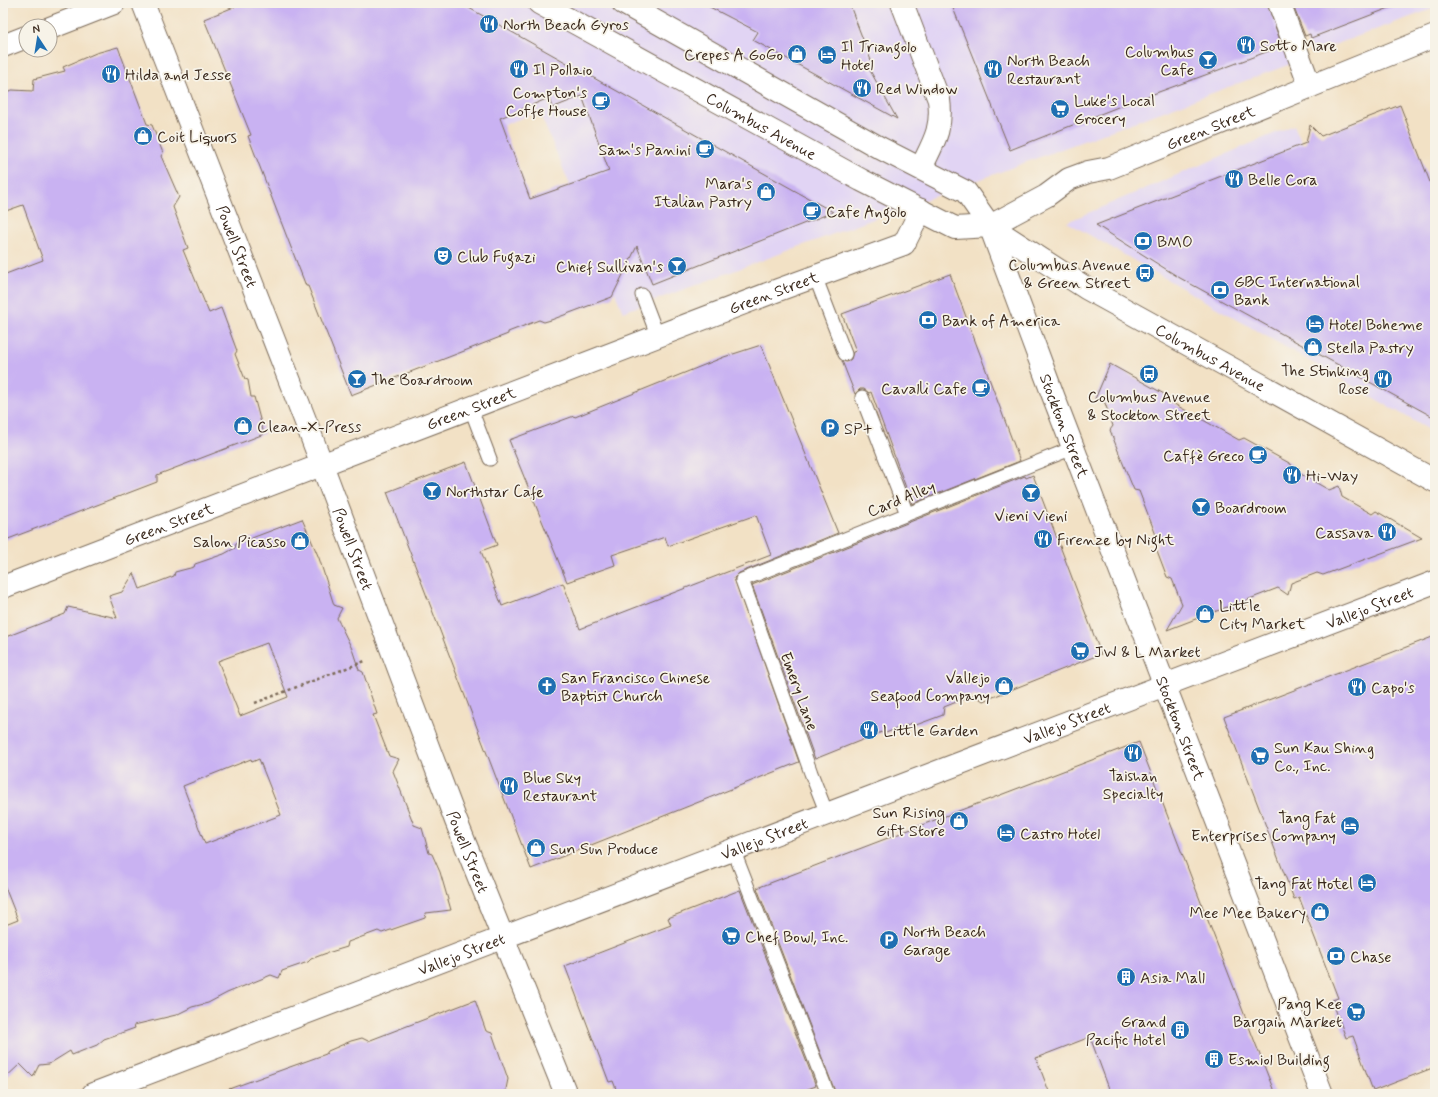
<svg xmlns="http://www.w3.org/2000/svg" width="1438" height="1097" viewBox="0 0 1438 1097" font-family="Mynerve,sans-serif">
	<style>
		.built { fill: #e1d4f4 }
		.building { fill: #c9b2f2; fill-rule: evenodd }
		.lines { fill: none; stroke-linecap: round; stroke-linejoin: round }
		.lane-casing { stroke: #7b6a58; stroke-width: 15 }
		.street-casing { stroke: #7b6a58; stroke-width: 24 }
		.secondary-casing { stroke: #7b6a58; stroke-width: 24 }
		.path { stroke: #7b6a58; stroke-width: 2.5; stroke-dasharray: 3 3; stroke-linecap: butt }
		.lane { stroke: #fff; stroke-width: 13 }
		.street { stroke: #fff; stroke-width: 22 }
		.secondary { stroke: #fff; stroke-width: 22 }
		.labels { text-anchor: middle; stroke-width: 3.5; stroke-linejoin: round; paint-order: stroke }
		.poi-label { font-size: 16px; fill: #3b2a1e; stroke: #f7f3e8; text-anchor: start }
		.street-label { font-size: 16px; fill: #3b2a1e; stroke: #f7f3e8 }
	</style>
	<rect width="100%" height="100%" fill="#f7f3e8"/>
	<filter id="ink" filterUnits="userSpaceOnUse"><feTurbulence type="fractalNoise" baseFrequency=".025" numOctaves="2"/><feDisplacementMap in="SourceGraphic" scale="8" xChannelSelector="R" yChannelSelector="G"/><feConvolveMatrix kernelMatrix="1 2 1 2 8 2 1 2 1" color-interpolation-filters="sRGB"/></filter>
	<filter id="wash" filterUnits="userSpaceOnUse"><feTurbulence type="fractalNoise" baseFrequency=".012" numOctaves="4" result="noise"/><feDisplacementMap in="SourceGraphic" scale="16" xChannelSelector="R" yChannelSelector="G"/><feGaussianBlur stdDeviation="0.9" result="paint"/><feColorMatrix in="noise" values="0 0 0 0 0 0 0 0 0 0 0 0 0 0 0 0 0 1.4 0 .05"/><feComposite in="paint" operator="in"/></filter>
	<g filter="url(#wash)">
		<rect width="100%" height="100%" fill="#f2e1c5"/>
		<path class="built" d="M416 3H1272L1296 62 623 312 539 111 471 138Z
			M1289 3H1435V8L1312 53Z
			M1294 125 1377 323 1435 309V433L1067 222Z"/>
		<g id="blocks">
			<path class="building" d="M244 3H460L833 212 652 284 637 246 612 297 551 320 544 322 539 320 508 332V334L351 395 308 286H306L278 214 248 136 251 135 204 19ZM582 96 609 171 530 199 500 118 549 98 552 108Z
				M702 3H849L872 63 867 65 897 119 753 40 758 32Z
				M951 3H1267L1282 46 1208 74 1123 105 1010 150Z
				M1292 3H1396L1397 5 1311 38 1310 34 1305 36Z
				M118 47 147 124 152 125 163 153 161 156 179 197 173 207 188 248 183 250 209 313 221 308 237 351 235 354 245 379 248 380 251 397H254L264 434 157 475V482L3 541V275L43 260 23 205 3 212V95L12 90 33 91 34 79 65 71 63 67 96 53Z
				M1400 105 1435 195V418L1180 278 1096 225 1306 143 1310 125 1321 136Z
				M950 274 1020 461 912 504 871 392 869 393 864 389H860L855 394 842 361 847 362 851 359 853 352 856 351 842 314Z
				M761 345 838 533 739 573 734 578 799 762 531 869 387 492 466 462 497 545 481 551 502 606 563 583 580 629 771 555 756 515 668 546 665 537 612 555 615 565 567 582 509 440 574 416 575 417 724 357Z
				M1110 364 1166 395 1167 400 1239 440 1244 438 1291 464 1292 469 1329 490 1339 486 1342 497 1372 514 1376 511 1422 538 1323 575 1317 573 1291 583 1288 595 1278 588 1247 600 1245 605 1233 609 1227 607 1167 630 1182 604 1172 579 1167 577 1156 548 1159 543 1139 491 1134 490 1122 461 1110 430 1113 426 1105 403 1095 399Z
				M1033 475 1101 654 983 701 974 695 944 707 943 715 916 725 912 723 883 734 882 732 815 759 752 585 1025 476 1026 478Z
				M302 519 319 558 334 605 342 608 337 618 352 649 359 670 363 672 377 714 373 715 389 756 399 759 393 771 414 825 422 828 429 853 432 854 440 872 451 910 426 913 425 918 382 933 378 931 348 942 347 947 324 954 311 959 308 962 282 971 279 978 271 975 227 993 208 1003 192 1007 176 1015 134 1025 135 1028 104 1039 97 1045 72 1055 70 1051 49 1064 39 1065 33 1077 20 1064 3 1080V926L18 920 3 882V638L65 614 68 607 117 618 109 596 122 592 134 573 140 589 174 576 175 572 194 567 195 564 224 554 235 548 236 544ZM267 643 288 697 240 716 218 661ZM251 759 252 762 259 759 281 815 205 844 183 786Z
				M1435 636V1067L1373 1091 1353 1036 1346 1038 1332 1000 1338 998 1299 897 1294 899 1224 717Z
				M1139 742 1275 1094H1111L1090 1037 1036 1058 1050 1094H836L757 888Z
				M740 890 816 1086 794 1094H618L613 1081 609 1082 565 966 671 925 668 918Z
				M475 1000 486 1031 492 1033 508 1079 505 1094H227L226 1090 326 1054 328 1051 351 1041 362 1038 368 1041Z"/>
		</g>
	</g>
	<g filter="url(#ink)">
		<use href="#blocks" fill-opacity="0" stroke="#7b6a58" stroke-width="1"/>
		<g class="lines">
			<g class="lane-casing">
				<path id="lane" d="M815 276 845 354
					M642 295 658 337
					M862 397 907 514
					M471 409 490 459
					M827 814 811 773 742 580 1073 448
					M733 849 828 1094"/>
			</g>
			<g class="street-casing">
				<g id="street">
					<path d="M902 3 939 100C943 129 933 143 921 168"/>
					<path d="M1279 3 1310 86"/>
					<path id="s1" d="M990 226 1046 196 1069 179 1088 172 1109 168 1435 36"/>
					<path id="s2" d="M3 587 778 290 904 244 921 210"/>
					<path id="s3" d="M93 1094 1435 582"/>
				</g>
			</g>
			<g class="secondary-casing">
				<g id="secondary">
					<path id="s4" d="M143 3 307 425 456 821 566 1094"/>
					<path id="s5" d="M539 3 861 180 955 228 990 226"/>
					<path id="s6" d="M623 3 880 148 966 192 990 226 1086 288 1435 481"/>
					<path d="M50 28 114 3"/>
					<path d="M3 46 26 37"/>
					<path id="s7" d="M990 226 1054 398 1322 1094"/>
				</g>
			</g>
			<path class="path" d="M255 703 365 661"/>
			<use href="#lane" class="lane"/>
			<use href="#street" class="street"/>
			<use href="#secondary" class="secondary"/>
		</g>
	</g>
	<defs>
		<g id="restaurant-disc" transform="scale(1)"><circle r="9.5" fill="#1f6fb2" stroke="#f7f3e8"/><path d="M-5-6h1v4h1v-4h1v4h1v-4h1v5L-1.5 .5V6h-2V.5L-5-1ZM5-6V6H3V1.5H1.5Q1.5-4 5-6Z" fill="#fff"/></g>
		<g id="shop-disc" transform="scale(1)"><circle r="9.5" fill="#1f6fb2" stroke="#f7f3e8"/><path d="M-5-2.5h2.3a2.7 3.5 0 0 1 5.4 0H5L5.5 6h-11ZM-1.5-2.5h3a1.5 2.3 0 0 0-3 0Z" fill="#fff"/></g>
		<g id="hotel-disc" transform="scale(1)"><circle r="9.5" fill="#1f6fb2" stroke="#f7f3e8"/><path d="M-6-4.5h1.5V1H6V5H4.5V3h-9V5H-6ZM-4 0a1.8 1.8 0 1 1 3.6 0ZM.5 0V-2.5h3Q6-2.5 6 0Z" fill="#fff"/></g>
		<g id="bar-disc" transform="scale(1)"><circle r="9.5" fill="#1f6fb2" stroke="#f7f3e8"/><path d="M-6-5H6L.8 .8V4.5H3.5V6h-7V4.5H-.8V.8Z" fill="#fff"/></g>
		<g id="cafe-disc" transform="scale(1)"><circle r="9.5" fill="#1f6fb2" stroke="#f7f3e8"/><path d="M-5.5-4.5H6V0H3Q3 3.5 0 3.5H-2.5Q-5.5 3.5-5.5 0ZM3-3.2v2h1.7v-2ZM-6 4.5H4V6H-6Z" fill="#fff"/></g>
		<g id="supermarket-disc" transform="scale(1)"><circle r="9.5" fill="#1f6fb2" stroke="#f7f3e8"/><path d="M-6-5.5h2.5l.6 2H6L4.5 2H-2.5L-4.4-4H-6ZM-1.5 3.2a1.3 1.3 0 1 0 .1 0ZM3 3.2a1.3 1.3 0 1 0 .1 0Z" fill="#fff"/></g>
		<g id="bank-disc" transform="scale(1)"><circle r="9.5" fill="#1f6fb2" stroke="#f7f3e8"/><path d="M-6-4H6V4H-6ZM0-2.3a2.3 2.3 0 1 0 0 4.6a2.3 2.3 0 1 0 0-4.6Z" fill="#fff"/></g>
		<g id="theatre-disc" transform="scale(1)"><circle r="9.5" fill="#1f6fb2" stroke="#f7f3e8"/><path d="M-5-5.5Q0-4 5-5.5V0Q5 5 0 6Q-5 5-5 0ZM-3.3-2.5H-1v1.5H-3.3ZM1-2.5H3.3v1.5H1ZM-2.8 1Q0 5.5 2.8 1Z" fill="#fff"/></g>
		<g id="bus-disc" transform="scale(1)"><circle r="9.5" fill="#1f6fb2" stroke="#f7f3e8"/><path d="M-5-6H5V4H4V6H2V4H-2V6H-4V4H-5ZM-3.5-4V0h7V-4ZM-3.5 1.2v1.5H-2V1.2ZM2 1.2v1.5H3.5V1.2Z" fill="#fff"/></g>
		<g id="parking-disc" transform="scale(1)"><circle r="9.5" fill="#1f6fb2" stroke="#f7f3e8"/><path d="M-3.5-5.5H1a3.5 3.5 0 0 1 0 7H-1V5.5H-3.5ZM-1-3.4V-.6H.8a1.4 1.4 0 0 0 0-2.8Z" fill="#fff"/></g>
		<g id="church-disc" transform="scale(1)"><circle r="9.5" fill="#1f6fb2" stroke="#f7f3e8"/><path d="M-1.2-6h2.4v3.5h3.3v2.4h-3.3V6h-2.4V-.1h-3.3v-2.4h3.3Z" fill="#fff"/></g>
		<g id="building-disc" transform="scale(1)"><circle r="9.5" fill="#1f6fb2" stroke="#f7f3e8"/><path d="M-4-6H4V6H1V3H-1V6H-4ZM-2.5-4.3h1.7v1.8h-1.7ZM.8-4.3h1.7v1.8H.8ZM-2.5-1h1.7V.8h-1.7ZM.8-1h1.7V.8H.8Z" fill="#fff"/></g>
	</defs>
	<g fill-rule="evenodd">
		<use href="#restaurant-disc" x="489" y="24"/>
		<use href="#restaurant-disc" x="1246" y="45"/>
		<use href="#shop-disc" x="797" y="54"/>
		<use href="#hotel-disc" x="827" y="55"/>
		<use href="#bar-disc" x="1208" y="60"/>
		<use href="#restaurant-disc" x="519" y="69"/>
		<use href="#restaurant-disc" x="993" y="69"/>
		<use href="#restaurant-disc" x="111" y="74"/>
		<use href="#restaurant-disc" x="862" y="88"/>
		<use href="#cafe-disc" x="601" y="101"/>
		<use href="#supermarket-disc" x="1060" y="109"/>
		<use href="#shop-disc" x="143" y="136"/>
		<use href="#cafe-disc" x="705" y="149"/>
		<use href="#restaurant-disc" x="1234" y="179"/>
		<use href="#shop-disc" x="766" y="192"/>
		<use href="#cafe-disc" x="812" y="211"/>
		<use href="#bank-disc" x="1143" y="241"/>
		<use href="#theatre-disc" x="443" y="256"/>
		<use href="#bar-disc" x="677" y="266"/>
		<use href="#bus-disc" x="1145" y="273"/>
		<use href="#bank-disc" x="1220" y="290"/>
		<use href="#bank-disc" x="928" y="320"/>
		<use href="#hotel-disc" x="1315" y="324"/>
		<use href="#shop-disc" x="1313" y="347"/>
		<use href="#bus-disc" x="1149" y="374"/>
		<use href="#bar-disc" x="357" y="379"/>
		<use href="#restaurant-disc" x="1383" y="379"/>
		<use href="#cafe-disc" x="981" y="388"/>
		<use href="#shop-disc" x="243" y="426"/>
		<use href="#parking-disc" x="830" y="428"/>
		<use href="#cafe-disc" x="1258" y="455"/>
		<use href="#restaurant-disc" x="1292" y="475"/>
		<use href="#bar-disc" x="432" y="491"/>
		<use href="#bar-disc" x="1031" y="493"/>
		<use href="#bar-disc" x="1201" y="507"/>
		<use href="#restaurant-disc" x="1387" y="532"/>
		<use href="#restaurant-disc" x="1043" y="539"/>
		<use href="#shop-disc" x="300" y="541"/>
		<use href="#shop-disc" x="1205" y="614"/>
		<use href="#supermarket-disc" x="1080" y="651"/>
		<use href="#church-disc" x="547" y="686"/>
		<use href="#shop-disc" x="1004" y="686"/>
		<use href="#restaurant-disc" x="1357" y="687"/>
		<use href="#restaurant-disc" x="869" y="730"/>
		<use href="#restaurant-disc" x="1133" y="753"/>
		<use href="#supermarket-disc" x="1260" y="756"/>
		<use href="#restaurant-disc" x="509" y="786"/>
		<use href="#shop-disc" x="959" y="821"/>
		<use href="#hotel-disc" x="1350" y="826"/>
		<use href="#hotel-disc" x="1006" y="833"/>
		<use href="#shop-disc" x="536" y="848"/>
		<use href="#hotel-disc" x="1367" y="883"/>
		<use href="#shop-disc" x="1320" y="912"/>
		<use href="#supermarket-disc" x="731" y="936"/>
		<use href="#parking-disc" x="889" y="940"/>
		<use href="#bank-disc" x="1336" y="956"/>
		<use href="#building-disc" x="1126" y="977"/>
		<use href="#supermarket-disc" x="1356" y="1012"/>
		<use href="#building-disc" x="1180" y="1030"/>
		<use href="#building-disc" x="1214" y="1059"/>
	</g>
	<g class="labels">
		<g class="poi-label">
			<text x="503" y="30">North Beach Gyros</text>
			<text x="1260" y="51">Sotto Mare</text>
			<text x="841" y="52">Il Triangolo<tspan x="841" dy="18">Hotel</tspan></text>
			<text x="1194" y="57" text-anchor="end">Columbus<tspan x="1194" dy="18">Cafe</tspan></text>
			<text x="783" y="60" text-anchor="end">Crepes A GoGo</text>
			<text x="1007" y="66">North Beach<tspan x="1007" dy="18">Restaurant</tspan></text>
			<text x="533" y="75">Il Pollaio</text>
			<text x="125" y="80">Hilda and Jesse</text>
			<text x="876" y="94">Red Window</text>
			<text x="587" y="98" text-anchor="end">Compton's<tspan x="587" dy="18">Coffe House</tspan></text>
			<text x="1074" y="106">Luke's Local<tspan x="1074" dy="18">Grocery</tspan></text>
			<text x="157" y="142">Coit Liquors</text>
			<text x="691" y="155" text-anchor="end">Sam's Panini</text>
			<text x="1248" y="185">Belle Cora</text>
			<text x="752" y="189" text-anchor="end">Mara's<tspan x="752" dy="18">Italian Pastry</tspan></text>
			<text x="826" y="217">Cafe Angolo</text>
			<text x="1157" y="247">BMO</text>
			<text x="457" y="262">Club Fugazi</text>
			<text x="1131" y="270" text-anchor="end">Columbus Avenue<tspan x="1131" dy="18">&amp; Green Street</tspan></text>
			<text x="663" y="272" text-anchor="end">Chief Sullivan's</text>
			<text x="1234" y="287">GBC International<tspan x="1234" dy="18">Bank</tspan></text>
			<text x="942" y="326">Bank of America</text>
			<text x="1329" y="330">Hotel Boheme</text>
			<text x="1327" y="353">Stella Pastry</text>
			<text x="1369" y="376" text-anchor="end">The Stinking<tspan x="1369" dy="18">Rose</tspan></text>
			<text x="371" y="385">The Boardroom</text>
			<text x="967" y="394" text-anchor="end">Cavalli Cafe</text>
			<text x="1149" y="402" text-anchor="middle">Columbus Avenue<tspan x="1149" dy="18">&amp; Stockton Street</tspan></text>
			<text x="257" y="432">Clean-X-Press</text>
			<text x="844" y="434">SP+</text>
			<text x="1244" y="461" text-anchor="end">Caffè Greco</text>
			<text x="1306" y="481">Hi-Way</text>
			<text x="446" y="497">Northstar Cafe</text>
			<text x="1215" y="513">Boardroom</text>
			<text x="1031" y="521" text-anchor="middle">Vieni Vieni</text>
			<text x="1373" y="538" text-anchor="end">Cassava</text>
			<text x="1057" y="545">Firenze by Night</text>
			<text x="286" y="547" text-anchor="end">Salon Picasso</text>
			<text x="1219" y="611">Little<tspan x="1219" dy="18">City Market</tspan></text>
			<text x="1094" y="657">JW &amp; L Market</text>
			<text x="561" y="683">San Francisco Chinese<tspan x="561" dy="18">Baptist Church</tspan></text>
			<text x="990" y="683" text-anchor="end">Vallejo<tspan x="990" dy="18">Seafood Company</tspan></text>
			<text x="1371" y="693">Capo's</text>
			<text x="883" y="736">Little Garden</text>
			<text x="1274" y="753">Sun Kau Shing<tspan x="1274" dy="18">Co., Inc.</tspan></text>
			<text x="1133" y="781" text-anchor="middle">Taishan<tspan x="1133" dy="18">Specialty</tspan></text>
			<text x="523" y="783">Blue Sky<tspan x="523" dy="18">Restaurant</tspan></text>
			<text x="945" y="818" text-anchor="end">Sun Rising<tspan x="945" dy="18">Gift Store</tspan></text>
			<text x="1336" y="823" text-anchor="end">Tang Fat<tspan x="1336" dy="18">Enterprises Company</tspan></text>
			<text x="1020" y="839">Castro Hotel</text>
			<text x="550" y="854">Sun Sun Produce</text>
			<text x="1353" y="889" text-anchor="end">Tang Fat Hotel</text>
			<text x="1306" y="918" text-anchor="end">Mee Mee Bakery</text>
			<text x="903" y="937">North Beach<tspan x="903" dy="18">Garage</tspan></text>
			<text x="745" y="942">Chef Bowl, Inc.</text>
			<text x="1350" y="962">Chase</text>
			<text x="1140" y="983">Asia Mall</text>
			<text x="1342" y="1009" text-anchor="end">Pang Kee<tspan x="1342" dy="18">Bargain Market</tspan></text>
			<text x="1166" y="1027" text-anchor="end">Grand<tspan x="1166" dy="18">Pacific Hotel</tspan></text>
			<text x="1228" y="1065">Esmiol Building</text>
		</g>
		<g class="street-label">
			<text dy="6" stroke="none"><textPath href="#s5" startOffset="254">Columbus Avenue</textPath></text>
			<text dy="6" stroke="none"><textPath href="#s1" startOffset="243">Green Street</textPath></text>
			<text dy="6" stroke="none"><textPath href="#s4" startOffset="261">Powell Street</textPath></text>
			<text dy="6" stroke="none"><textPath href="#s2" startOffset="825">Green Street</textPath></text>
			<text dy="6" stroke="none"><textPath href="#s6" startOffset="690">Columbus Avenue</textPath></text>
			<text dy="6" stroke="none"><textPath href="#s2" startOffset="501">Green Street</textPath></text>
			<text dy="6" stroke="none"><textPath href="#s7" startOffset="213">Stockton Street</textPath></text>
			<text transform="translate(901 498) rotate(-22)" y="6">Card Alley</text>
			<text dy="6" stroke="none"><textPath href="#s2" startOffset="177">Green Street</textPath></text>
			<text dy="6" stroke="none"><textPath href="#s4" startOffset="585">Powell Street</textPath></text>
			<text dy="6" stroke="none"><textPath href="#s3" startOffset="1366">Vallejo Street</textPath></text>
			<text transform="translate(800 691) rotate(70)" y="6">Emery Lane</text>
			<text dy="6" stroke="none"><textPath href="#s3" startOffset="1042">Vallejo Street</textPath></text>
			<text dy="6" stroke="none"><textPath href="#s7" startOffset="537">Stockton Street</textPath></text>
			<text dy="6" stroke="none"><textPath href="#s3" startOffset="718">Vallejo Street</textPath></text>
			<text dy="6" stroke="none"><textPath href="#s4" startOffset="909">Powell Street</textPath></text>
			<text dy="6" stroke="none"><textPath href="#s3" startOffset="394">Vallejo Street</textPath></text>
		</g>
	</g>
	<rect width="1438" height="1097" fill="none" stroke="#f7f3e8" stroke-width="16"/>
	<g transform="translate(38 38) rotate(348)"><circle r="19" fill="#f7f3e8" stroke="#aca397"/>
	<path d="M0-3L7 15L0 10L-7 15Z" fill="#1f6fb2"/>
	<text y="-6" font-size="11" font-weight="bold" text-anchor="middle" fill="#3b2a1e">N</text>
	</g>
</svg>
